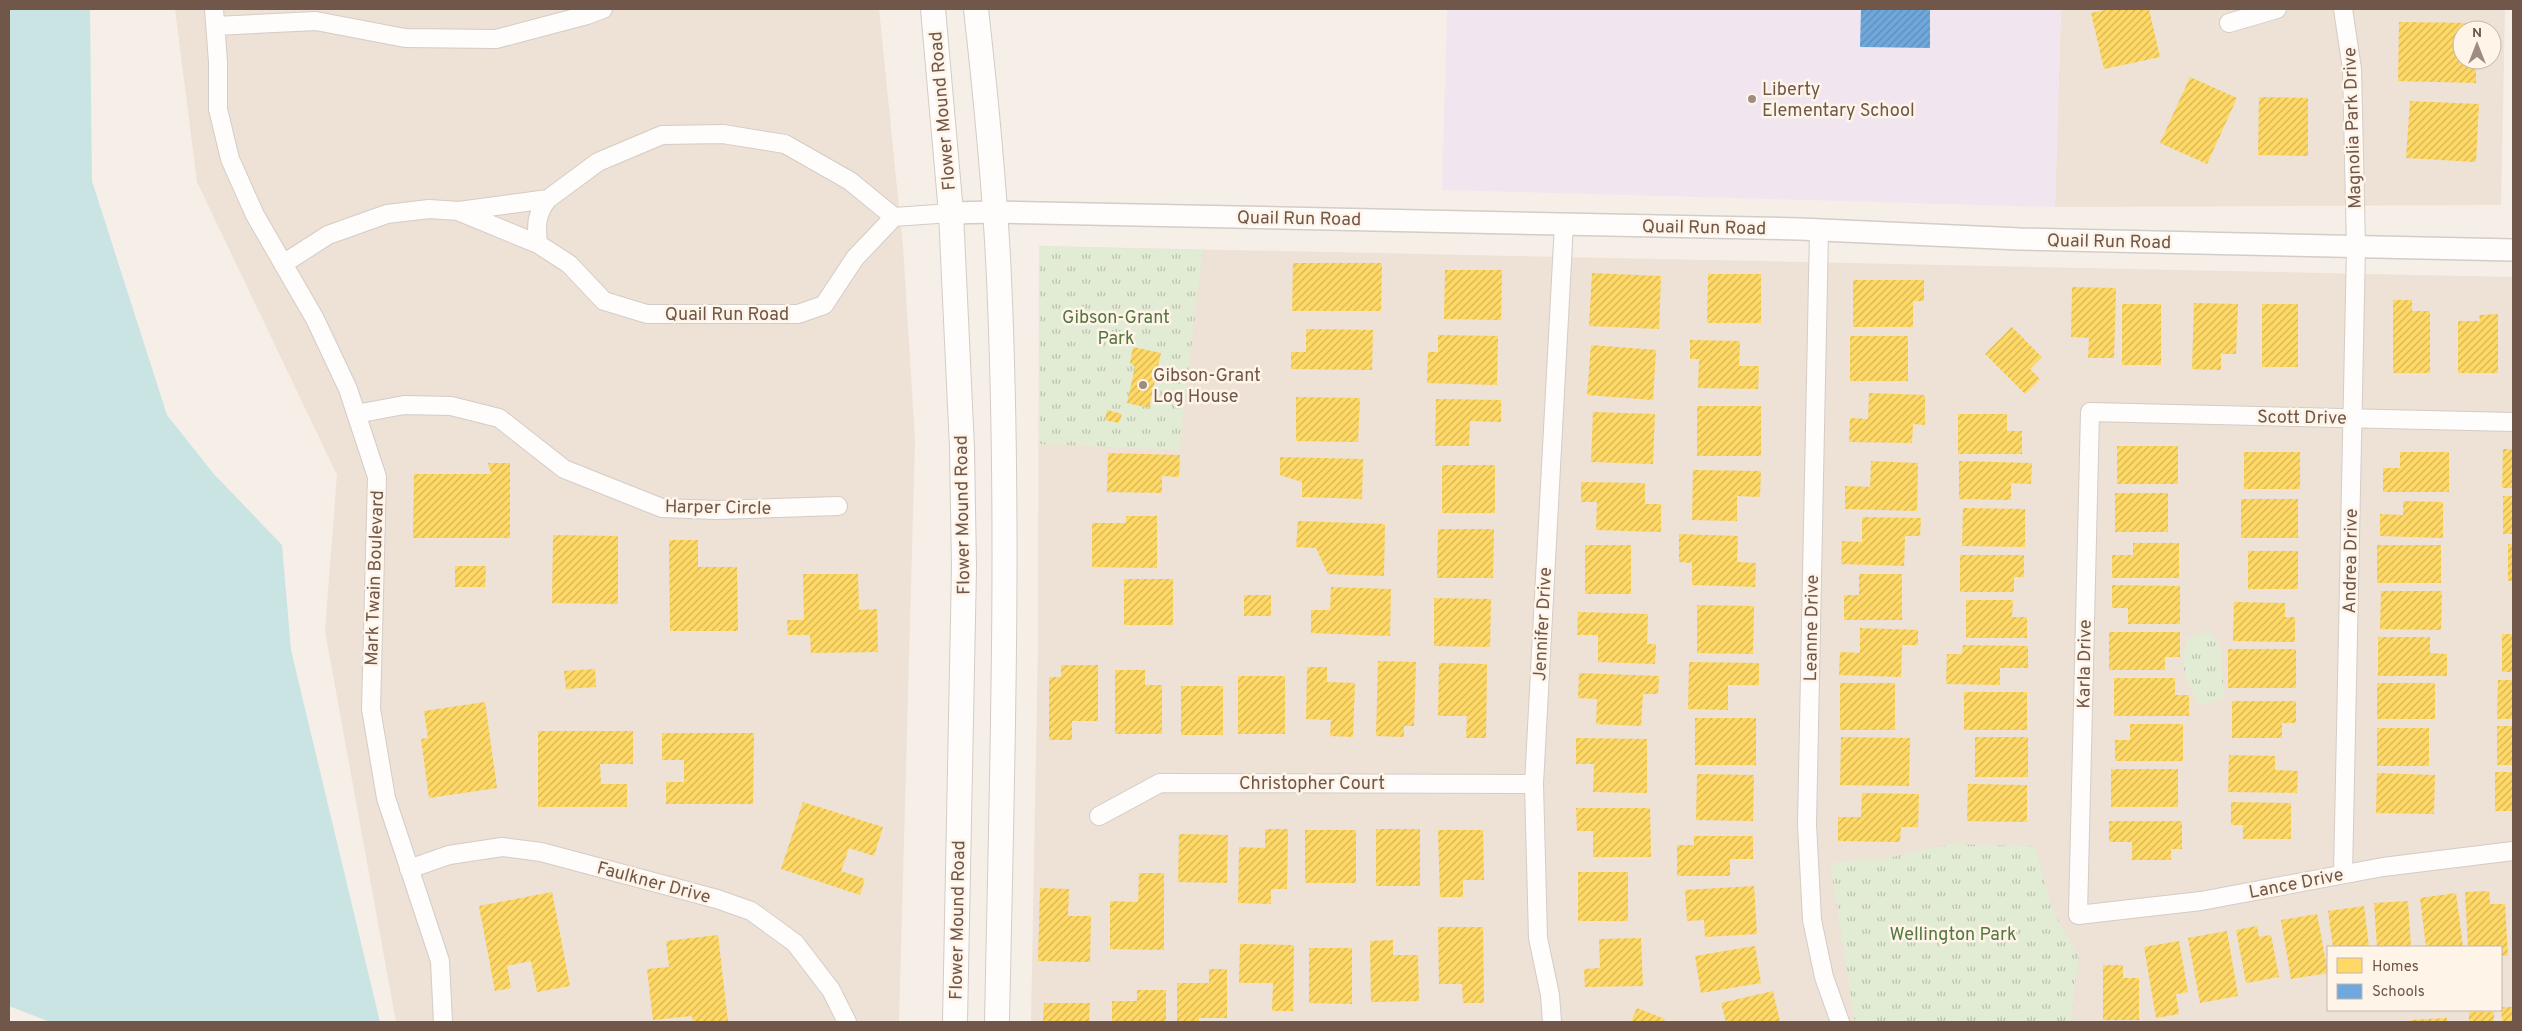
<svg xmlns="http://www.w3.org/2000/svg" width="2522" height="1031" viewBox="0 0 2522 1031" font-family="Overpass,sans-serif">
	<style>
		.residential { fill: #eee1d5; fill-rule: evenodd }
		.education { fill: #f1e6f0 }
		.park { fill: url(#park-tufts) }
		.water { fill: #cae4e4 }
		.homes { fill: url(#homes-hatch) }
		.schools { fill: url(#schools-hatch) }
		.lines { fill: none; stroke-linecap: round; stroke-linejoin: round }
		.minor-casing { stroke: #d4ccc6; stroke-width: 20 }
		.tertiary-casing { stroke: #d4ccc6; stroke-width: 24 }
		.secondary-casing { stroke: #d4ccc4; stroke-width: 26 }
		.minor { stroke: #fefdfc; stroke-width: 18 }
		.tertiary { stroke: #fefdfc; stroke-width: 21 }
		.secondary { stroke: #fefdfc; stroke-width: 24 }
		.poi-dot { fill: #9f8c81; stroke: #fef4e8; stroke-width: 2 }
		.labels { text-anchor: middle; stroke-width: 5; stroke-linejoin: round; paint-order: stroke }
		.poi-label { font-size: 18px; fill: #71564a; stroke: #fef4e8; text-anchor: start }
		.street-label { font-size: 18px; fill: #71564a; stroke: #fef4e8 }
		.park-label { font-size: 18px; fill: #547742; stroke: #fef4e8 }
	</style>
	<defs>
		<pattern id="park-tufts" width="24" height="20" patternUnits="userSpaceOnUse" patternTransform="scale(1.25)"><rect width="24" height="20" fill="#e2ebd3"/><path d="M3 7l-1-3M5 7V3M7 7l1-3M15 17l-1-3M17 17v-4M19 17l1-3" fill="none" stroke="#bcc1ad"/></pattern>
		<pattern id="homes-hatch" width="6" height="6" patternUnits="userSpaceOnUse" patternTransform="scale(1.25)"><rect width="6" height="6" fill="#ffd966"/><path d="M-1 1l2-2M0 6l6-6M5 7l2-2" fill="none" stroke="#d3b356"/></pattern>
		<pattern id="schools-hatch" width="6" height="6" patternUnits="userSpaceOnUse" patternTransform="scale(1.25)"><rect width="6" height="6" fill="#6fa8dc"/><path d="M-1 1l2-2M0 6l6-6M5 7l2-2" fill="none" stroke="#608cb4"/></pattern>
	</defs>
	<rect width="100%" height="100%" fill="#f5efe8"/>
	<path class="residential" d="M175 9H879L903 247 915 440 899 1022H396L325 631 337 475 197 182Z
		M2061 9H2505L2501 205 2055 207ZM2462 30H2492V60H2462Z
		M1039 246 2513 277V1022H1031L1038 645ZM2328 947H2501V1010H2328Z"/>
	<path class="education" d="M1447 9H2061L2055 207 1442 190Z"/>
	<path class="park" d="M1039 246 1203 250 1179 450 1039 444Z
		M2210 631 2221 648 2224 698 2200 705C2186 681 2177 665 2188 638Z
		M1951 844 2035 846 2053 911 2079 957 2070 1022H1855L1830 863 1887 858Z"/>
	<path class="water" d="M9 9H90L92 181 167 415 213 473 282 545 291 650 380 1022H50L9 1006Z"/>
	<path class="homes" d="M2110 9H2149L2160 57 2104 69 2091 13Z
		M2399 22 2477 23V30H2462V60H2476V83L2398 81Z
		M2190 77 2237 98 2207 164 2160 143Z
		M2259 97 2308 98V156L2258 155Z
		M2410 101 2479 104 2476 162 2406 158Z
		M1293 263H1382L1381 311H1292Z
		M1445 270H1502L1501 320 1444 319Z
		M1592 273 1661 276 1659 329 1589 326Z
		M1708 274H1761V323H1707Z
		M1853 280H1924V301H1913V327H1853Z
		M2072 287 2116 288 2114 358H2088L2089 338 2071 337Z
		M2393 300H2412V311H2430V373H2393Z
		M2194 303 2238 304 2236 354H2221V370L2192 369Z
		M2122 304H2161V365H2122Z
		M2262 304H2298V367H2262Z
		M2498 314V373H2458V321H2480L2479 315Z
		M2012 327 2042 357 2030 369 2040 379 2025 394 1985 354Z
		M1306 329 1373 330 1372 370 1291 369V352H1306Z
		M1438 335 1498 336 1497 385 1427 383 1428 352H1438Z
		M1850 336H1908V381H1850Z
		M1690 340 1740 341 1739 366H1759L1758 389 1698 388 1699 359H1690Z
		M1591 345 1656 350 1653 400 1587 395Z
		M1133 347 1161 353 1149 408 1127 403 1135 367 1130 363Z
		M1869 393 1925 395V425L1913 424 1912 443 1849 442 1850 418 1868 419Z
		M1296 397 1360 398 1358 442 1296 441Z
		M1436 399 1501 400V422L1470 421 1469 446H1435Z
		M1697 406H1761V456H1697Z
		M1107 410 1122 414 1119 423 1105 420Z
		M1593 412 1655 414 1653 464 1591 462Z
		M1958 414H2007V431H2022V454H1958Z
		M2117 446H2178V484H2117Z
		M2503 449H2513V488H2502Z
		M2244 452H2300V489H2244Z
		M2400 452H2449V492H2383V468H2400Z
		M1108 453 1180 455 1179 477 1162 476V493L1107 492Z
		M1280 457 1363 459 1362 499 1302 497V482L1280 475Z
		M1871 461 1918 463 1917 511 1845 509V486L1870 487Z
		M1959 461 2032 463 2031 484 2011 483V500L1959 499Z
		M488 463H510V538H413L414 474H491Z
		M1442 465H1495V513H1442Z
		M1693 470 1761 471 1760 497 1737 496V521L1692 520Z
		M1581 482 1645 483V504H1661V532L1596 530 1597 502H1581Z
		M2115 493H2168V532H2115Z
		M2503 496H2513V534H2503Z
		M2241 499H2298V538H2241Z
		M2403 501 2443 502V538L2380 536V514L2403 515Z
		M1963 508 2025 509V547L1962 546Z
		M1126 516H1157V568L1092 567V523H1126Z
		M1862 517 1921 518 1920 536H1905L1904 566 1841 564 1842 541 1862 542Z
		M1298 521 1385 524 1384 576 1328 574 1316 548 1296 547Z
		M1438 529H1494L1493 578H1437Z
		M1679 534 1738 536 1737 562 1756 563 1755 587 1692 585V563L1679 562Z
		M553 535 618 536V604L552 603Z
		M669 540H698V567H737L738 631H670Z
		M2133 543H2179V578H2112V555H2133Z
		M2508 544H2513V581H2508Z
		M1585 545H1631V594H1585Z
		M2377 545H2441V583H2377Z
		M2248 551H2298V589H2248Z
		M1960 555H2024V577H2014V592H1960Z
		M455 566H486L485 587H455Z
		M803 574H858L859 610 877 609 878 652 811 653 810 635H788L787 620H804Z
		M1859 574H1902V620H1844V595H1859Z
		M1124 579H1173V625H1124Z
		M2112 585 2180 586V624H2128V608H2112Z
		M1331 587 1391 589 1390 636 1311 633V610H1330Z
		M2381 591H2442L2441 630 2380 629Z
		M1244 595H1271V616H1244Z
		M1434 598 1491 599 1490 647 1434 646Z
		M1966 600H2013L2012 617H2027V638H1966Z
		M2234 602 2285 603V617H2295V642L2233 641Z
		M1697 605 1754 606 1753 654 1697 653Z
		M1578 612 1648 614 1647 644H1656L1655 664 1598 662V635H1577Z
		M1860 628 1918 630V645H1902L1901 677 1839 675 1840 652 1860 653Z
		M2109 632H2180V657H2165V670H2109Z
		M2502 634H2513V672H2502Z
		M2378 637H2430V653L2447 654V676H2378Z
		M1963 645 2028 646V668H2000V685L1946 684 1947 654H1962Z
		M2228 649H2296V688H2228Z
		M1378 661 1416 662 1414 726H1404V737L1376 736Z
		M1689 662 1759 663V685H1728V710L1688 709Z
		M1439 663 1487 664 1486 738H1466L1467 716H1438Z
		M1061 665H1098V721H1072V740H1049V677H1061Z
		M1307 667H1327V682L1355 683 1353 737 1330 736 1331 720 1306 719Z
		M595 669 596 687 566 689 564 671Z
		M1115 670H1145V685H1162V734H1115Z
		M1579 673 1659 676 1658 694H1643L1641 726 1596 724 1597 699 1578 698Z
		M1238 676H1285V734H1238Z
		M2114 678H2175V695H2189V716H2114Z
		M2498 680H2513V719H2497Z
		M1840 683H1895V730H1840Z
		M2377 683H2435V719H2377Z
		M1181 686H1223V735H1181Z
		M1964 692H2027V730H1964Z
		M2232 701H2296V723H2282V738H2232Z
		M485 702 497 788 429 798 421 739 428 738 424 711Z
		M1695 718H1756V765H1695Z
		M2130 724H2183V761H2115V740H2130Z
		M2497 726H2513V765H2497Z
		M2377 728H2429V766H2377Z
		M538 731H633V764H600L601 784H627V807H538Z
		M662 733H754L753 804H666V782H684V760H662Z
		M1841 737 1910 738 1909 786 1840 785Z
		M1975 737H2028V777H1975Z
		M1576 738 1647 739V793L1593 792 1594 764H1576Z
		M2229 755 2275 756V770L2298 771 2297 793 2228 792Z
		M2111 769H2178V807H2111Z
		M2495 772H2513V811H2495Z
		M2377 773 2435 775 2434 814 2376 813Z
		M1697 774 1754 775 1753 821 1696 820Z
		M1968 784 2027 785V822L1967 821Z
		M1862 793 1919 794 1918 827H1901L1900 842 1838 841V817H1861Z
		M803 802 883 827 874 856 849 848 841 871 865 879 860 895 781 869Z
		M2231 802 2291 803V839H2243V825H2231Z
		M1576 808H1650L1651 857H1593V831H1577Z
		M2109 821H2182V849H2171V860H2132V842H2109Z
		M1265 829H1288L1287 889H1271V904L1238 903 1239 847 1265 848Z
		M1376 829H1420V886H1376Z
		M1305 830H1356V883H1305Z
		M1438 830H1483L1484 880H1463V897H1440Z
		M1179 834 1228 835 1227 883 1178 882Z
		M1694 836H1753V859H1730V876H1677V845H1694Z
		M1578 872H1628V921H1578Z
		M1139 873H1164V950L1110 949V901L1138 902Z
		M1754 886 1757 934 1705 937 1704 920 1687 921 1685 890Z
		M1040 888 1069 889 1068 916H1091L1090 962 1038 961Z
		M2489 891 2490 904H2505L2508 956H2501V947H2468L2465 892Z
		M552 892 570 986 537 992 531 961 507 966 511 988 495 991 479 906Z
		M2456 893 2463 947H2426L2420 898Z
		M2408 901 2411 947H2377L2374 903Z
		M2364 906 2369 947H2333L2328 911Z
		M2317 914 2328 973 2291 979 2281 920Z
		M2257 926 2259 937 2271 935 2279 977 2246 983 2236 930Z
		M1438 927H1483L1484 1003H1463L1462 984H1439Z
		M2227 931 2238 996 2200 1003 2188 938Z
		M718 935 728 1022H693L692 1016 653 1020 647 969 669 967 666 941Z
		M1641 938 1643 986 1585 987 1584 969 1600 968 1599 939Z
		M1393 940V955H1418L1419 1001 1371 1002 1370 941Z
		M2179 941 2188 992 2176 994 2179 1014 2156 1018 2144 947Z
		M1240 944 1294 945 1293 1011H1272L1273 983H1239Z
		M1755 946 1761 983 1701 993 1695 956Z
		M1309 948H1352V1004L1309 1003Z
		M2103 965H2123V978H2139V1020H2103Z
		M1209 969H1227V1018H1199V1022H1177V983H1209Z
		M1137 990H1166V1022H1112V1001H1137Z
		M1773 991 1780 1022H1726L1721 1003Z
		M1044 1003H1090L1089 1022H1043Z
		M2501 1007H2513V1022H2502Z
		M1637 1008 1665 1019 1663 1022H1631Z
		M2469 1012H2494V1022H2469Z
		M2447 1018V1022H2411L2410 1020Z"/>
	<path class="schools" d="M1861 9H1930V48L1860 47Z"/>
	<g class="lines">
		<g class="minor-casing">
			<path id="minor" d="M214 9 218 62V109L230 159 255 215 315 319 348 389 377 477 371 709 386 798 440 961 443 1022
				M2343 9 2352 69 2356 247 2343 874
				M2229 23 2277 9
				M216 26 316 21 405 38 496 39 587 15 603 9
				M460 212 538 244 569 264 604 301 647 314H798L824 305 855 258 894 217
				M1819 230 1807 824 1812 920 1824 977 1840 1022
				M538 244C536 225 536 214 548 199
				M283 264 328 235 387 214 429 209 459 211 548 199 598 162 662 135 723 134 785 144 850 181 894 217 951 213
				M356 414 404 405 451 406 499 418 564 469 662 508 717 510 838 506
				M2513 422 2090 412 2078 915 2201 901 2383 867 2513 851
				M1099 816 1160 783 1534 784
				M409 869 449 855 502 847 541 852 717 899 751 911 795 943 831 990 847 1022
				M1552 1022 1550 995 1538 938 1534 784 1564 224"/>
		</g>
		<g class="tertiary-casing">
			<path id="tertiary" d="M951 213 994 212 1800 229 2020 239 2513 250"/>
		</g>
		<g class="secondary-casing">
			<path id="secondary" d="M933 9 951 213 962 448 964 567 955 1022
				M976 9C986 98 995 188 999 278 1010 526 1002 774 997 1022"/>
		</g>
		<use href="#minor" class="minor"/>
		<use href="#tertiary" class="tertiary"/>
		<use href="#secondary" class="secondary"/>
	</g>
	<g class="poi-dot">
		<circle cx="1752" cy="99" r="5"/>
		<circle cx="1143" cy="385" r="5"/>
	</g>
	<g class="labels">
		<g class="poi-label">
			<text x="1762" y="95">Liberty<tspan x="1762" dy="21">Elementary School</tspan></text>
			<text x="1153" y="381">Gibson-Grant<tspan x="1153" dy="21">Log House</tspan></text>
		</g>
		<g class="street-label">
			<text transform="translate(942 111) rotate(-95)" y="6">Flower Mound Road</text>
			<text transform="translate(2352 128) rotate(-92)" y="6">Magnolia Park Drive</text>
			<text transform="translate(1299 218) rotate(1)" y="6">Quail Run Road</text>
			<text transform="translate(1704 227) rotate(1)" y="6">Quail Run Road</text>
			<text transform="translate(2109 241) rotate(1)" y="6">Quail Run Road</text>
			<text x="727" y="320">Quail Run Road</text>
			<text transform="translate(2302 417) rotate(1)" y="6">Scott Drive</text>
			<text transform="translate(718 507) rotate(1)" y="6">Harper Circle</text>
			<text transform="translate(962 515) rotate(-91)" y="6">Flower Mound Road</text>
			<text transform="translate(2350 561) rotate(-89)" y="6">Andrea Drive</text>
			<text transform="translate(374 578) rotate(-88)" y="6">Mark Twain Boulevard</text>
			<text transform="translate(1542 624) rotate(-87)" y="6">Jennifer Drive</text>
			<text transform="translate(1811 628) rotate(-89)" y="6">Leanne Drive</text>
			<text transform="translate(2084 664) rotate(-89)" y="6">Karla Drive</text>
			<text x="1312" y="789">Christopher Court</text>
			<text transform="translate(654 882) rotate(15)" y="6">Faulkner Drive</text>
			<text transform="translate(2296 883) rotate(-11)" y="6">Lance Drive</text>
			<text transform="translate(957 920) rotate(-89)" y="6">Flower Mound Road</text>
		</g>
		<g class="park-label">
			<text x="1116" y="323">Gibson-Grant<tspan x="1116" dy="21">Park</tspan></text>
			<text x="1953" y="940">Wellington Park</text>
		</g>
	</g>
	<rect width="2522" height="1031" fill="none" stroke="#71564a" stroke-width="20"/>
	<rect x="2327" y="946" width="175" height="65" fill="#fef4e8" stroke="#c6b5a9"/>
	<rect x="2337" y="958" width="25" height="15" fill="#ffd966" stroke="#c6b5a9"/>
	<text x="2372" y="971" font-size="15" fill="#71564a">Homes</text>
	<rect x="2337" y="984" width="25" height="15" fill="#6fa8dc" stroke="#c6b5a9"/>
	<text x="2372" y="996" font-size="15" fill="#71564a">Schools</text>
	<g transform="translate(2477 45)"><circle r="24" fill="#fef4e8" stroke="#c6b5a9"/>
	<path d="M0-4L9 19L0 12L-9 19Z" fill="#9f8c81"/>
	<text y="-8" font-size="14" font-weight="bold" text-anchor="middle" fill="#71564a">N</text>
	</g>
</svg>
